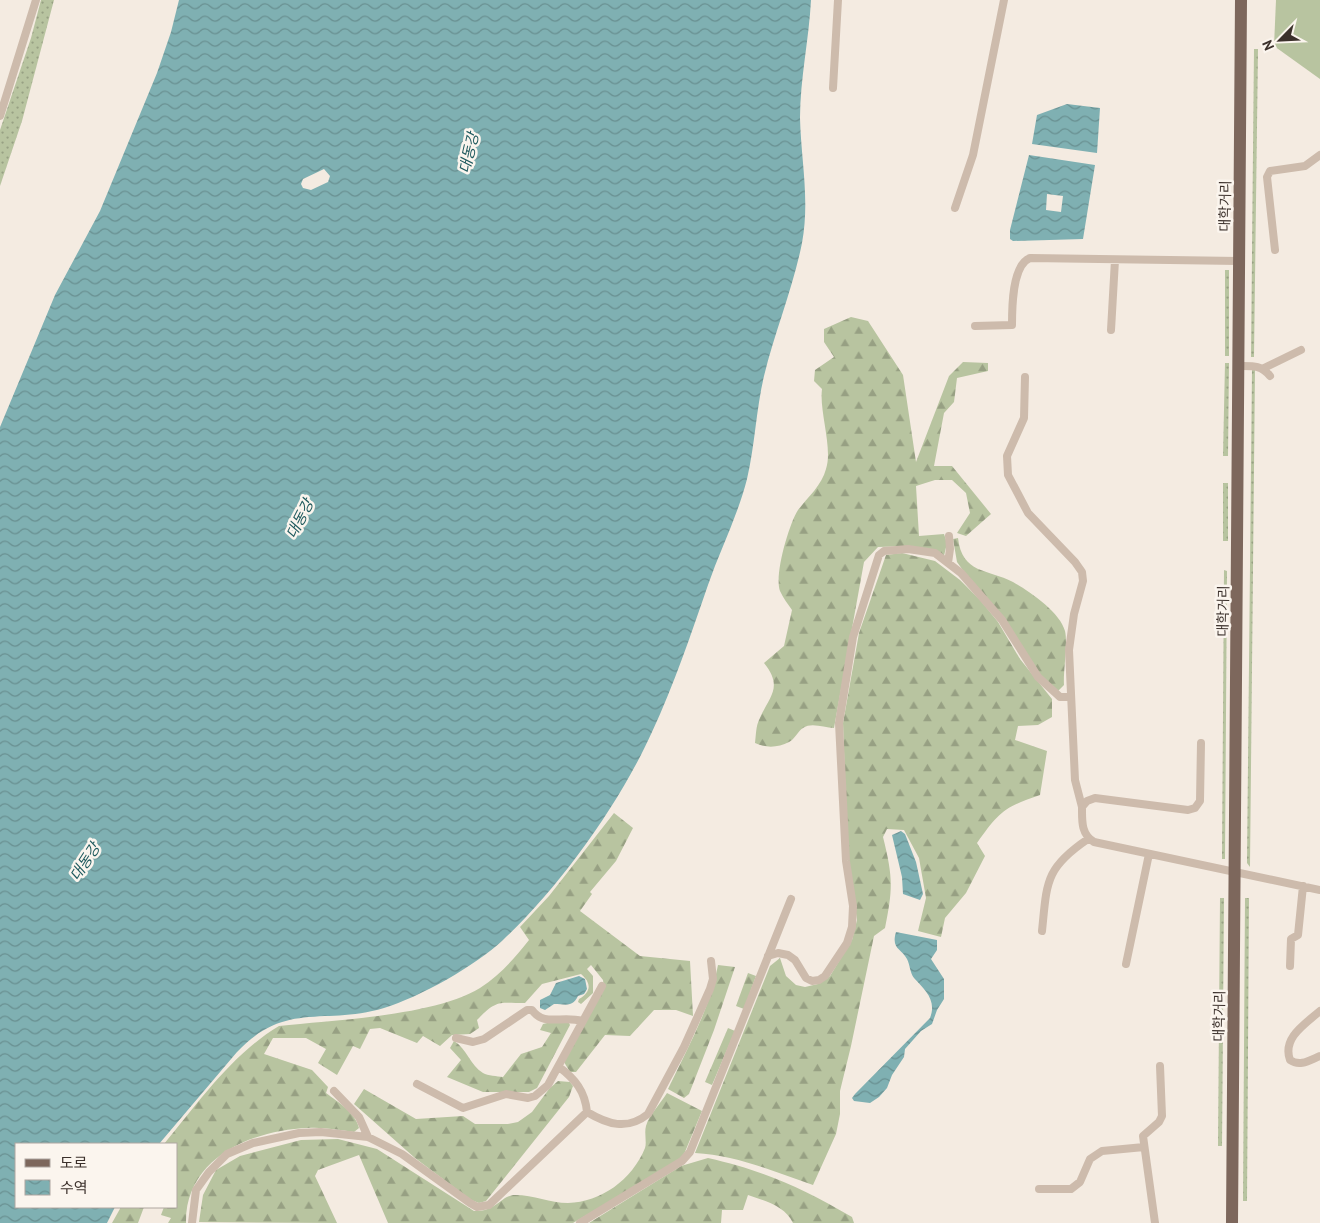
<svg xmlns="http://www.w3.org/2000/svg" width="1320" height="1223" viewBox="0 0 1320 1223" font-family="'PT Sans','Noto Sans KR',sans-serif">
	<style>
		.grass { fill: url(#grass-dots) }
		.forest { fill: url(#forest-firs) }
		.park { fill: #b8c4a0 }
		.water { fill: url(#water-waves); fill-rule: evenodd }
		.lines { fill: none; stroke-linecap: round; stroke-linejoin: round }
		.minor { stroke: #cdbbac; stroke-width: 8 }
		.primary { stroke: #7d675c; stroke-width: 12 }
		.labels { text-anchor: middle; stroke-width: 5; stroke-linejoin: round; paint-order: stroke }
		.street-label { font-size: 14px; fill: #3b302b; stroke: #fbf5ee }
		.water-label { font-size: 15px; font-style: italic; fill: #1f5a5e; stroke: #fbf5ee }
	</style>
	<defs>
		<pattern id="grass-dots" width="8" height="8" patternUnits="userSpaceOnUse" patternTransform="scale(1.25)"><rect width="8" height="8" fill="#b8c4a0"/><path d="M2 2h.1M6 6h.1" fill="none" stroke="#97a083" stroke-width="1.8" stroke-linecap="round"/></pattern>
		<pattern id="forest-firs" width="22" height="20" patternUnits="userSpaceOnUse" patternTransform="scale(1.25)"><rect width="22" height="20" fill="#b8c4a0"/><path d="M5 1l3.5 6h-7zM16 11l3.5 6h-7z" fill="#97a083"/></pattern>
		<pattern id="water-waves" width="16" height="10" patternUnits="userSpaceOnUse" patternTransform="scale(1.25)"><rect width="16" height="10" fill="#7fb0b2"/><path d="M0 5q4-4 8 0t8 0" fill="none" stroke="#699091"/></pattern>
	</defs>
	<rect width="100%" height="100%" fill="#f4ebe1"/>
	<path class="grass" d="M41 0H54L22 121 0 186V130L31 38Z
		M1254 49H1258L1254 357H1251Z
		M1225 270H1229V356H1225Z
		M1225 363H1229L1228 456H1223Z
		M1252 369H1255L1250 867 1247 863Z
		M1223 483H1228V541H1223Z
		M1224 570 1227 571 1225 859H1222Z
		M1220 898H1224L1222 1146H1218Z
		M1245 898H1249L1247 1201H1243Z"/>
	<path class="forest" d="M851 317 868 321 903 375 916 462 949 376 963 362 988 363V371L957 378 954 402 944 413 934 466H952L991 514 966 536 957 533 970 513 966 493 952 480H935L916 486 919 536 944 534 947 543 944 556 907 546 878 547 864 562 834 728C824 728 812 722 803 728 798 731 795 739 789 742 778 748 765 748 755 743 756 735 756 726 759 720 769 696 784 688 764 663L784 646 792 610C788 604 783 598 780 591 774 575 789 524 798 510 808 497 822 485 826 469 833 448 819 411 822 389L814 381 815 370 834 357 824 342V329Z
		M958 538C962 574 988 569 1013 582 1029 591 1060 612 1065 631 1068 643 1063 672 1064 685L1057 692 1039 676 957 562 953 539Z
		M902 553 935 561 960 580 981 601 998 622 1020 659 1052 699V717L1038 725 1018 726 1015 740 1047 751 1040 795C1004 807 999 812 977 843L985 856 966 893 945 918 941 937 918 931 926 898 919 858 904 830 887 829 883 837C893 877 893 888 885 928L874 936 851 1046 840 1091V1114L836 1134 813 1185C775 1172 736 1155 695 1153L770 966 780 958 786 976 796 985 805 987 818 984 830 976 852 940 857 920 848 860 843 723 859 633 886 555Z
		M614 813 633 828 616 861 590 892 592 894 580 911 640 956 690 961 693 1016 676 1010H654L630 1036 605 1035 576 1072H570L564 1062 604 988 603 980 591 965 587 969 593 976V993L581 1004 578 1002 579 999C591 992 592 983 581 974L542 984 525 1003C499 1003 497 999 477 1020L479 1028 470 1034 452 1035 440 1046 423 1036 417 1043 380 1028 370 1029 360 1049 353 1046 337 1075 318 1063 326 1049 306 1038H273L264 1054 312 1070 328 1087 326 1093C339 1103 355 1112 359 1128L354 1132C339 1130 323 1127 308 1128 252 1130 185 1158 186 1223H168L171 1218 161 1215 164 1207H176V1144H164C198 1103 232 1054 279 1026 333 1020 435 1016 480 988 500 975 514 959 529 940L520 927 549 896Z
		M718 965 735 967 714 1030 689 1094 684 1098 668 1089C687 1049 710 1009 718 965Z
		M748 973 756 976 744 1009 736 1006Z
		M560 1020 568 1021 570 1025 537 1088 529 1092H483L447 1077 461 1060 450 1048 454 1041C467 1049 470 1065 483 1073 488 1076 497 1076 503 1077L521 1054 542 1047 551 1033 540 1030 543 1024Z
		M728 1028 735 1031 712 1085 705 1082Z
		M558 1081 570 1082 573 1086 569 1097 486 1201 479 1203 471 1200 415 1158 354 1104 364 1089 416 1119 463 1116 475 1124H508L518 1122 532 1112 549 1089Z
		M667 1093 702 1111 682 1159 573 1223H388L359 1155 318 1170 315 1176 337 1223 199 1222 203 1195 216 1170 240 1156 301 1140 338 1139 377 1149 474 1211C497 1212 501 1195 515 1195 534 1195 550 1203 568 1203 601 1202 632 1180 645 1148 647 1142 644 1133 646 1126 649 1115 661 1103 667 1093Z
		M708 1158C765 1171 802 1188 852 1217L854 1223H793C785 1206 765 1201 748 1195L743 1210H722L721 1223H589L681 1166Z
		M121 1207H144L138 1223H112Z"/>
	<path class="park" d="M1276 0H1320V79L1274 46Z"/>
	<path class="water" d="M179 0H811C809 39 800 79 800 118 801 160 810 200 802 243 793 288 775 331 764 376 756 410 755 445 747 479 738 515 720 550 708 585 691 634 674 685 652 732 620 803 560 887 503 940 475 966 420 997 384 1008 325 1026 286 1000 237 1052L159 1144H16V1207H115L107 1223H0V427L55 295 100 211 157 73 171 32ZM324 169 330 176 328 182 311 190 303 188 301 184 303 179Z
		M1067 104 1100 108 1097 153 1032 144 1037 115Z
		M1029 155 1095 165 1083 239 1013 241 1010 239V230ZM1047 194 1063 196 1061 212 1046 210Z
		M901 831 905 834 916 862 923 894 920 900 903 894 902 877 892 835Z
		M896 932 937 940V950L931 959 944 979V999L937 1010 932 1024 921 1031 905 1049 904 1057 892 1075 887 1088 879 1097 870 1103 854 1101 852 1098 855 1094 930 1018C937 1000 925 990 914 978 910 973 910 965 907 959 901 948 891 949 896 932Z
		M579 976 585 979 587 989 584 994 578 996C572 1008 565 1004 554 1004L545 1010 540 1008V1000L550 995 556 983Z"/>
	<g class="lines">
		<path class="minor" d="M833 88 838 0
			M0 116 36 0
			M955 208 973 155 1004 0
			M1275 250 1267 177 1270 171 1305 166 1320 155
			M975 326 1012 325C1012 308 1012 265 1030 258L1239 261
			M1111 330 1115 260
			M1239 366C1253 366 1261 365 1270 376
			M1264 368 1301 350
			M1025 377 1024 418 1007 456 1008 475 1028 513 1075 562 1082 572 1083 581 1074 614 1069 650 1075 780 1082 807
			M948 563 950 549 949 536
			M1201 743 1200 801 1195 808 1188 810 1095 798 1087 801 1082 807C1082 821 1081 834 1094 842L1320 890
			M1042 931C1047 882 1045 868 1088 839
			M768 956 778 953 788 955 795 960 806 978 812 981 819 980 825 976 847 943 852 927 853 906 846 861 839 723 853 637 879 555 884 551 908 549 935 553 961 573 1002 620 1038 677 1060 697H1070
			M1126 964 1149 854
			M1290 966 1291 939 1298 935 1303 886
			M1320 1011C1305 1024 1282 1038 1290 1060 1300 1067 1310 1060 1320 1056
			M456 1038 473 1042 484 1039 527 1010H532C544 1027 562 1015 582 1021
			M559 1067C575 1079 585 1091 587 1112
			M417 1084 463 1108 506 1094 528 1098 535 1096 548 1085 602 986
			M334 1091 359 1117 368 1137
			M1039 1189H1071L1080 1182 1090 1159 1102 1151 1144 1147
			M192 1223 196 1190 209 1172 227 1154 253 1143 299 1133 321 1132 368 1137 402 1154 470 1203 477 1207 489 1205 587 1112C607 1124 627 1131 648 1114L684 1047 710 989 713 979 711 961
			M580 1223 682 1161 690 1152 791 899
			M1155 1223 1143 1136 1159 1122 1162 1116 1160 1066"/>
		<path class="primary" d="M1232 1223 1241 0"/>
	</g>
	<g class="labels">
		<g class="street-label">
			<text transform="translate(1225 206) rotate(-89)" y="5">대학거리</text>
			<text transform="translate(1223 611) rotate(-89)" y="5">대학거리</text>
			<text transform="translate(1219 1016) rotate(-89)" y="5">대학거리</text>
		</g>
		<g class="water-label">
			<text transform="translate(469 153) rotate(-77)" y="5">대동강</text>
			<text transform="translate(300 519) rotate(-63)" y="5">대동강</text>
			<text transform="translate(85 862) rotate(-57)" y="5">대동강</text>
		</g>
	</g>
	<rect x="15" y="1143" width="162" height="65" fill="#fbf5ee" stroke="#aea6a0"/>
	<rect x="25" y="1159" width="25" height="8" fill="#7d675c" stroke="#aea6a0"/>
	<text x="60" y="1168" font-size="15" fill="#3b302b">도로</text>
	<rect x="25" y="1180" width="25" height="15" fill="url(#water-waves)" stroke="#aea6a0"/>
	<text x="60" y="1193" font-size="15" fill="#3b302b">수역</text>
	<g transform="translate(1280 40) rotate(246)" stroke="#fbf5ee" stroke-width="4" paint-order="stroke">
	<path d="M0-4L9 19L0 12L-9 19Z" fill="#3b302b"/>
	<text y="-8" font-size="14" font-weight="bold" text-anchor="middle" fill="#3b302b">N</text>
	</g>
</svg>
